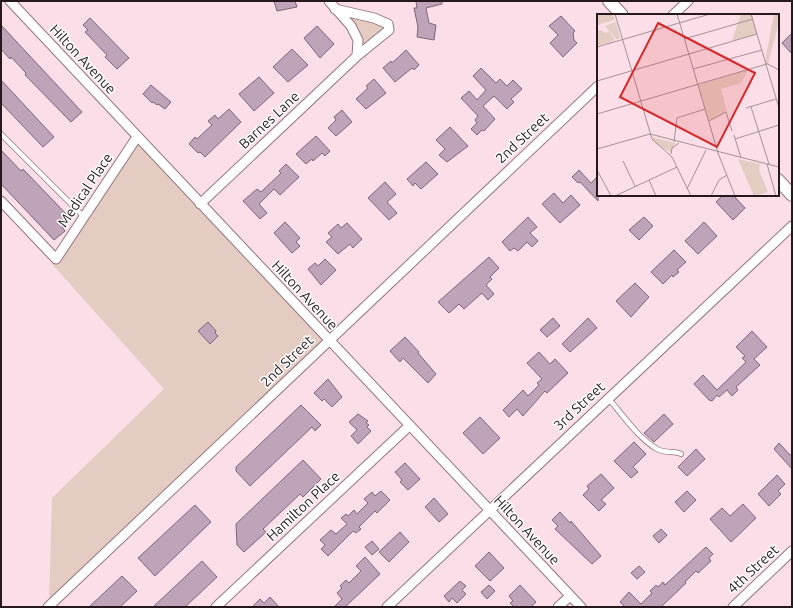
<svg xmlns="http://www.w3.org/2000/svg" width="793" height="608" viewBox="0 0 793 608" font-family="Ubuntu,sans-serif">
	<style>
		.green { fill: #e5ccc3 }
		.building { fill: #bea3b9; stroke: #7d6478 }
		.lines { fill: none; stroke-linecap: round; stroke-linejoin: round }
		.lane-casing { stroke: #95747f; stroke-width: 6 }
		.street-casing { stroke: #95747f; stroke-width: 11 }
		.secondary-casing { stroke: #95747f; stroke-width: 14 }
		.lane { stroke: #fff; stroke-width: 4.5 }
		.street { stroke: #fff; stroke-width: 9 }
		.secondary { stroke: #fff; stroke-width: 12 }
		.labels { text-anchor: middle; stroke-width: 3; stroke-linejoin: round; paint-order: stroke }
		.street-label { font-size: 14px; fill: #25191d; stroke: #fff }
		.inset-road { fill: none; stroke: #a68f97; stroke-width: 1 }
		.view { fill: #d62828; fill-opacity: 0.15; stroke: #d62828; stroke-width: 2 }
		.inset-edge { fill: none; stroke: #25191d; stroke-width: 2 }
	</style>
	<rect width="100%" height="100%" fill="#fcdee8"/>
	<path class="green" d="M335 9 388 24 357 56 358 40Z
		M137 137 327 342 49 603 52 498 164 389 52 264Z"/>
	<path class="building" d="M274 1H295L297 7 277 11Z
		M416 1H442V4L426 8 429 23 436 25 434 40 417 37 418 27 414 8H417Z
		M561 16 575 31 573 33 574 40 577 43 563 57 550 43 558 35 549 26Z
		M90 18 129 58 117 69 105 57 107 55 85 32 88 30 83 25Z
		M1 25 82 112 71 122 25 75 26 73 11 57 10 59 1 49Z
		M317 26 334 44 320 58 304 38Z
		M792 33V54L782 43Z
		M292 49 308 65 288 82 273 67Z
		M406 50 419 65 414 70 412 68 395 82 383 68 391 61 392 63Z
		M481 68 496 83 500 79 507 86 513 80 522 89 511 99 514 102 507 109 494 96 483 106 495 119 484 131 482 130 477 135 471 129 477 123 475 120 478 116 461 98 469 91 477 100 486 90 473 76Z
		M259 77 274 93 254 111 239 94Z
		M374 79 386 93 366 109 356 99 368 88 366 86Z
		M1 80 54 137 43 147 1 103Z
		M151 85 171 102 165 109 158 104 157 105 153 102 152 103 143 94Z
		M229 109 241 122 205 157 200 152 198 153 189 144 195 137 197 139 212 125 208 121 215 115 218 119Z
		M342 110 352 122 336 136 328 128 336 120 334 117Z
		M450 127 468 146 447 162 439 155 445 149 436 140Z
		M316 136 330 151 325 156 322 153 313 161 312 159 306 164 296 154Z
		M1 150 21 171 23 169 71 219 62 227 65 231 54 240 1 184Z
		M426 162 438 174 421 189 415 183 413 186 407 179Z
		M286 164 299 177 280 195 274 189 259 204 267 213 260 219 243 201 257 189 261 192 281 173 279 171Z
		M579 170 591 183 598 176V201L580 182 578 183 572 177Z
		M385 182 396 194 387 202 397 213 389 220 368 198Z
		M554 193 563 203 571 195 580 205 560 223 542 204Z
		M723 195H733L745 208 733 220 716 202Z
		M528 217 537 227 530 233 538 241 532 247 527 242 518 251 514 248 510 251 502 242Z
		M644 217 653 226 639 240 629 230Z
		M285 222 300 238 296 242 300 246 292 253 274 233Z
		M704 222 717 236 698 254 685 241Z
		M347 223 362 239 353 248 350 244 338 254 326 242 332 237 328 233 338 224 341 228Z
		M674 250 686 262 677 270 679 272 673 277 672 275 663 284 651 272Z
		M489 257 499 268 490 277 492 279 486 285 494 294 488 300 482 293 464 309 459 304 449 313 438 302Z
		M325 259 336 270 321 285 308 269 315 263 318 266Z
		M635 283 649 297 631 317 616 301Z
		M553 318 560 326 547 337 540 330Z
		M588 318 597 328 570 352 562 344Z
		M208 322 216 331 215 333 218 336 210 344 198 331Z
		M752 331 767 347 754 359 760 365 736 387 738 390 732 396 727 390 719 397 717 395 712 401 709 400 694 384 703 375 717 390 746 362 742 358 745 356 736 347Z
		M405 337 419 352 418 353 436 374 428 383 403 358 400 362 390 351Z
		M539 352 550 364 555 359 568 373 547 393 545 391 523 416 517 409 509 417 503 410 523 390 528 396 539 385 537 383 542 379 527 363Z
		M328 379 342 397 332 407 324 399 322 401 314 393Z
		M301 405 321 425 315 431 312 427 250 486 236 471V467Z
		M358 414 368 421 366 423 369 425 367 427 371 431 358 444 351 436 357 430 349 422Z
		M664 414 673 424 654 442 644 433Z
		M480 417 500 438 483 454 463 433Z
		M634 442 646 454 633 467 638 472 631 478 614 461Z
		M779 443 790 455 792 453V469L774 449Z
		M696 449 705 459 687 476 678 467Z
		M303 460 321 479 303 497 300 494 263 529 266 532 244 552 237 545 236 524Z
		M405 463 420 479 408 490 400 482 402 480 395 472Z
		M601 474 614 488 601 500 606 504 599 511 583 495 589 489 587 486Z
		M777 475 785 484 778 491 781 494 769 506 758 494Z
		M381 491 390 500 377 513 375 511 359 527 361 529 356 533 353 531 328 556 321 549 325 545 320 540 331 530 336 534 347 524 341 518 346 514 348 516 354 510 357 514 368 503 364 499 372 492 375 496Z
		M687 491 696 500 684 512 675 502Z
		M434 498 448 514 439 522 425 507Z
		M743 504 756 518 731 542 710 519 722 508 730 516Z
		M195 505 211 522 155 576 138 558Z
		M560 512 570 523 571 521 601 556 592 564 555 529 558 526 552 520Z
		M661 529 667 535 659 543 653 536Z
		M400 532 409 542 389 562 379 552Z
		M372 541 379 549 372 555 365 547Z
		M706 547 713 554 709 558 711 561 698 573 696 571 685 582 686 583 661 607H625L620 602 629 592 641 604 652 593 650 591 656 585 658 587 663 582 665 585Z
		M489 552 504 568 490 581 475 566Z
		M365 557 380 574 345 607H334L342 599 337 593 342 588 340 586 346 580 349 583 361 571 356 566Z
		M202 561 217 577 185 607H153Z
		M639 566 645 572 637 579 631 573Z
		M122 576 137 591 120 607H89Z
		M460 581 466 586 462 590 466 594 457 603 452 598 449 602 444 596Z
		M489 585 495 591 487 599 481 592Z
		M520 585 536 602 531 607H514L510 603 513 601 509 596Z
		M270 597 279 607H252L260 599 264 603Z"/>
	<g class="lines">
		<g class="lane-casing">
			<path id="lane" d="M1 134 84 217
				M608 398C623 415 638 438 657 449 665 454 675 450 681 454"/>
		</g>
		<g class="street-casing">
			<path id="street" d="M10 1 581 607
				M335 9 374 18 388 24 389 30 357 56
				M673 15 688 1
				M1 201 56 259 137 137
				M200 204 357 56 358 40 351 26 329 1
				M48 607 598 86
				M216 607 409 426
				M387 607 792 226
				M558 607 570 596
				M733 607 792 551"/>
		</g>
		<g class="secondary-casing">
			<path id="secondary" d="M609 1 622 15
				M778 180 792 195"/>
		</g>
		<use href="#lane" class="lane"/>
		<use href="#street" class="street"/>
		<use href="#secondary" class="secondary"/>
	</g>
	<g class="labels">
		<g class="street-label">
			<text transform="translate(83 59) rotate(47)" y="5">Hilton Avenue</text>
			<text transform="translate(269 120) rotate(-43)" y="5">Barnes Lane</text>
			<text transform="translate(522 138) rotate(-43)" y="5">2nd Street</text>
			<text transform="translate(85 190) rotate(-56)" y="5">Medical Place</text>
			<text transform="translate(305 295) rotate(47)" y="5">Hilton Avenue</text>
			<text transform="translate(287 361) rotate(-44)" y="5">2nd Street</text>
			<text transform="translate(579 406) rotate(-43)" y="5">3rd Street</text>
			<text transform="translate(303 506) rotate(-43)" y="5">Hamilton Place</text>
			<text transform="translate(527 530) rotate(47)" y="5">Hilton Avenue</text>
			<text transform="translate(753 569) rotate(-43)" y="5">4th Street</text>
		</g>
	</g>
	<g transform="translate(597 14)">
		<rect width="182" height="182" fill="#fcdee8"/>
		<path d="M0 0H16L18 6 0 11ZM144 0H155L160 20 135 27ZM177 0H182L181 12 171 50 168 47ZM19 8 23 24 20 26 8 12ZM3 16 9 19 12 17 18 27 0 32V17ZM151 56 144 69 124 75 130 97 112 107 101 71ZM55 123 78 129V130L73 138 58 129ZM141 145 163 150 162 156 171 178 157 182Z" fill="#e5ccc3"/>
		<path class="inset-road" d="M18 0 55 125 75 143 94 182M80 0 121 139 138 182M154 0 182 94M87 25 156 5M0 33 113 0M169 49 182 56M96 55 165 36M0 67 160 20M154 93 172 150M149 94 179 85M0 100 170 50M112 107 129 98 135 117M137 121 144 144M138 125 182 111M77 128 80 104 108 95M0 135 53 120 182 153M74 140 75 134 82 129M26 147 38 172M170 150 179 182M0 156 14 182M52 166 59 182M90 175 109 136M18 182 80 153M114 182 122 166 130 161"/>
		<path class="view" d="M61 9 158 59 120 133 23 83Z"/>
		<rect width="182" height="182" class="inset-edge"/>
	</g>
	<rect width="793" height="608" fill="none" stroke="#25191d" stroke-width="4"/>
</svg>
